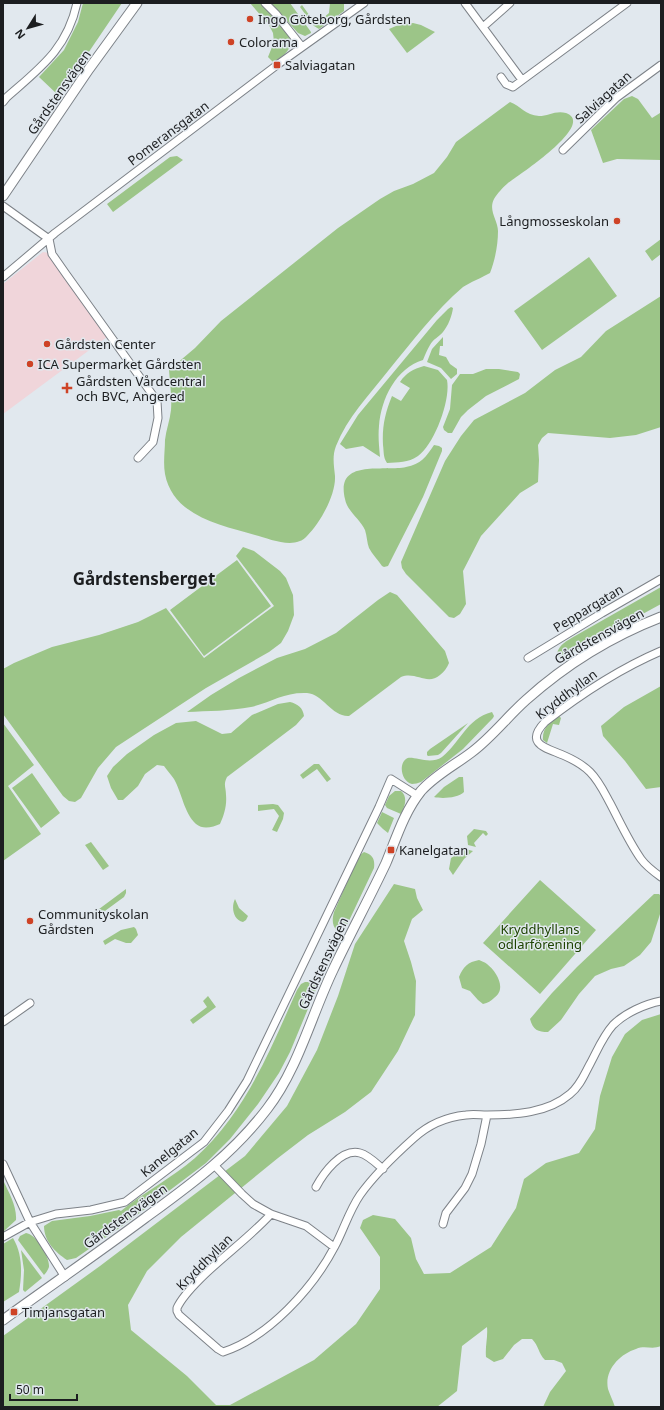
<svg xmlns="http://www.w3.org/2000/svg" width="664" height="1410" viewBox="0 0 664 1410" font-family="'Noto Sans',sans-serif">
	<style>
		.commercial { fill: #f0d5da }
		.green { fill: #9cc588 }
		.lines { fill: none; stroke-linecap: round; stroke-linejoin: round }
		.minor-casing { stroke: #7d8288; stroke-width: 9 }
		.tertiary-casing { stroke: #7d8288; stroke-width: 11 }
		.minor { stroke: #fff; stroke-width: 7 }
		.tertiary { stroke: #fff; stroke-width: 9 }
		.poi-dot { fill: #ce4326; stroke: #e1e8ee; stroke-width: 1.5 }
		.labels { text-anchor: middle; stroke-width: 3; stroke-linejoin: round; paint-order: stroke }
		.poi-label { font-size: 13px; fill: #1c1e20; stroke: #e1e8ee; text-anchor: start }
		.street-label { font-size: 13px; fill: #1c1e20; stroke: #e1e8ee }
		.park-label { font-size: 13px; fill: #1d4301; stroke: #e1e8ee }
		.district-label { font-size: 17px; font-weight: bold; fill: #1c1e20; stroke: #e1e8ee }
	</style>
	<rect width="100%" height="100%" fill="#e1e8ee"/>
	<path class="commercial" d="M43 252 50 253 111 334 3 414V284Z"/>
	<path class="green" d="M83 3H122L59 96 39 77 64 50 78 22Z
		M250 3H260C268 10 274 18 281 26 284 30 289 34 290 39 294 49 281 58 273 62L268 57 274 42 273 33 269 25Z
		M271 3H290L311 32V33L305 36 298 33Z
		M330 3H344V11L319 29 314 26 300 7 302 5 312 19 321 20 329 13Z
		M413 23 421 25 435 32 407 53 389 29 396 26Z
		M632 96 638 99 652 118 660 113 661 106V160L617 159 603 163 591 130 624 99Z
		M510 102C521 106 525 115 539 116 548 116 556 110 566 113 597 124 517 176 508 183 503 187 497 194 494 199 488 211 498 220 498 231 498 245 495 260 490 273 483 277 469 283 463 287 435 311 411 343 388 371 369 395 347 418 336 446 332 456 334 466 335 476 336 495 320 523 307 536 295 550 270 539 255 535 220 525 173 516 165 474 163 463 165 450 165 440 166 430 170 420 171 410 172 397 170 383 169 370L195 348 221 321 338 228 380 199 394 191 413 184 434 173 447 157 456 142Z
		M177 156 183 160 113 212 107 204 170 157Z
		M661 239V254L652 261 645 251Z
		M589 257 617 296 542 350 514 311Z
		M661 296V427L636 435 610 438 548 433 542 438 538 445 539 460 538 482 520 493 481 536 463 571 466 604 460 614 454 618 449 617 406 574 402 568 401 562 445 461 461 436 474 420 525 393 555 370 581 357 606 331Z
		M451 307 453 308C452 316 448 326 443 332 439 337 433 339 430 345 427 350 425 355 423 360 396 368 381 399 379 426 378 436 379 446 380 457L363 446 346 449 340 444 358 415 437 320 448 309Z
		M443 337V346H440L439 355 446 357 450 364 457 369V374L451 379 441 368 427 362 432 349Z
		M424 366 438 370 447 380C451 400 434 445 418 456 408 463 398 462 387 463 383 457 384 452 383 445 382 427 385 413 392 396L401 401 410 388 400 382C406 373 413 369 424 366Z
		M486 369H499L518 372 520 374 519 379 486 396 468 410 461 417 452 433H448L444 430 443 427 450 409 452 385 460 374H473Z
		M434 445 439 446 442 448V451L423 497 388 566 384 567 382 566C378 560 372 554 369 548 367 543 367 536 365 530 360 519 347 511 345 499 335 458 384 472 406 467 421 464 426 457 434 445Z
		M243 547 254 551 280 571 286 578 293 595 294 615 288 631 281 643 269 652 206 688 116 747 98 768 81 798 75 802 69 801 63 796 3 714V669L14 663 52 647 99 635 138 622 166 608 204 658 274 606 236 556Z
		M237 560 271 606 204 656 170 610Z
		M661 587V604L562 658 559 657 557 654C559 644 567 641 575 636Z
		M390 592 397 595 445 651 449 663C447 668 444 672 440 675 427 686 416 671 401 677L349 716C332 717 323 694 307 693 284 692 272 702 251 707 230 711 208 711 187 712L211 695 239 678 277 658 305 649 336 633 378 600Z
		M661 686V787L646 789 625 761 603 736 601 726 624 707Z
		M290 702C298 704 303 708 304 716L296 725 227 777C223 785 226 787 226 795 227 806 224 815 220 824 213 827 203 830 196 824 184 813 182 793 174 779 171 775 167 770 164 766L157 765 145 774 138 786 123 800H118L111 788 107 776 113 767 127 754 154 735 176 723 196 721 222 734 231 733 252 715 278 704Z
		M492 712 494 716 493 718 463 749 421 782C418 783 415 784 412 784 402 782 398 765 406 759 411 754 429 766 442 757 460 743 466 719 492 712Z
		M559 716 561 718 559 725 553 724 547 743 543 740C542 728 550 722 559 716Z
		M3 723 34 765 8 786 41 834 3 861Z
		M468 723 441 753 438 755 428 756 427 755V752L430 749Z
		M314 764H319L331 779 327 782 317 769 303 779 300 775Z
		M32 773 60 813 41 828 12 788Z
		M459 777H463L464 792C458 798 442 799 434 797L444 787Z
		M395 791H401C408 797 405 806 401 814L387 808 385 805 389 796Z
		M273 804 278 805 284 813 283 819 277 832 272 830 279 816 274 809 258 811V805Z
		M382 812 394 818 388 833 383 829 377 823Z
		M474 829 486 831 488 834 486 836 483 833 474 843 476 847 468 845 467 836Z
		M91 842 109 866 103 870 85 845Z
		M465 849 473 851 464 859 453 875 449 869 451 858 456 855 458 851Z
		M364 852C373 855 375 859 374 868L346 927 342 931H337C332 925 332 920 334 912L356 862 360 855Z
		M540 880 596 930 540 994 483 943Z
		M394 884 415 889 417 898 423 910 412 919 404 941 411 962 416 981 415 1015 398 1051 371 1092 345 1112 308 1135 278 1158 181 1237 147 1271 128 1305 131 1330 187 1376 216 1405H230L314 1360 356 1324 380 1289V1257L360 1228 363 1220 373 1215 395 1219 411 1238 416 1259 424 1274 450 1273 491 1247 516 1208 524 1179 546 1163 579 1153 595 1129 600 1096 612 1057 625 1034 642 1020 661 1014V1346C652 1350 645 1345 636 1349 620 1354 604 1370 608 1389 610 1395 613 1401 615 1407H543L550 1392 566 1371 562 1363 554 1360H545C538 1353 539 1346 532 1339H522L514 1345 503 1359 494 1362 486 1357C485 1346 488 1338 487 1327L462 1346 457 1391 437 1407H3V1336L100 1266 245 1156 287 1106 317 1050 338 996 355 944Z
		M126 889V893L124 897 94 919 91 915Z
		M654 894H659L661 896V911L651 942 640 955 624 966 611 969 595 976 579 994 561 1020 548 1032C538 1032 533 1030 530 1019L552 993 577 967Z
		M235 899 239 908 248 916 246 920 243 922C233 920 231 907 235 899Z
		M134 927 136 929 138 935 131 943H126L115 939 105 945 103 941 121 930Z
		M479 960C481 961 485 962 487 964 497 972 507 989 494 998 491 1001 488 1003 483 1004L478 1000 470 991 462 988 459 977C463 967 468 962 479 960Z
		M305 982H310L317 987 290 1052 279 1073 258 1104 230 1139 206 1163 125 1224 76 1258 67 1260C55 1252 44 1241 44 1226L52 1221 90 1216 119 1210 121 1211C144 1192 172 1178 195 1158 246 1112 270 1050 297 990L301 984Z
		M208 996 216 1007 193 1024 190 1020 207 1007 203 1001Z
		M3 1180C9 1193 17 1206 16 1220L3 1232Z
		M26 1233C36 1234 50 1257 49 1267 48 1270 46 1273 44 1275L18 1240 20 1236Z
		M13 1238C23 1255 22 1274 19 1292L3 1302V1244Z
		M21 1250 42 1278 25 1292 23 1290 24 1270Z"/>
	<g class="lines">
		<g class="minor-casing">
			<path id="minor" d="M265 3 276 14 302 47
				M465 3 522 80
				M483 27 510 3
				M501 77 506 84 513 87 627 3
				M3 102 7 97C40 68 67 49 77 3
				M563 150 616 98 661 65
				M3 206 49 239 52 254 66 274 157 401 158 418 153 442 138 458
				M3 277 55 233 277 65 364 3
				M661 651C619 669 581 694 545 722 523 745 548 748 565 756 574 760 583 765 590 772 599 781 604 792 610 803 620 822 629 842 641 859 646 866 654 872 661 877
				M528 658 602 613 661 579
				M3 1022 30 1003
				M3 1164 30 1222 65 1277
				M215 1166 242 1194 253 1204 271 1214 306 1226 334 1247
				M316 1187C323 1174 341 1148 360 1153 368 1155 376 1163 383 1169
				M271 1214C249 1238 223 1256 200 1279 192 1287 182 1297 177 1308V1311L179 1315 218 1349 223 1352C269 1337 313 1288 335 1246 344 1229 349 1211 360 1195 375 1174 395 1155 414 1138 428 1125 447 1117 466 1115 473 1114 480 1115 487 1115 515 1115 548 1113 570 1094 580 1086 584 1075 590 1064 597 1051 603 1036 613 1025 625 1013 645 1004 661 1001
				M443 1224 446 1213 465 1188 472 1174 481 1144 487 1115
				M3 1237 30 1222 56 1214 91 1210 125 1202 204 1142 228 1111 247 1081 379 807 391 779 418 796"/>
		</g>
		<g class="tertiary-casing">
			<path id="tertiary" d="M3 196 89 69 137 3
				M3 1320C50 1286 98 1253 145 1218 190 1185 232 1155 267 1109 298 1069 311 1016 333 970 350 934 369 899 386 863 396 839 404 812 421 791 435 775 455 765 472 752 492 737 507 717 526 700 565 665 612 636 661 617"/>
		</g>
		<use href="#minor" class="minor"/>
		<use href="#tertiary" class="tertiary"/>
	</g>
	<g class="poi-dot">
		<circle cx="250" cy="19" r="4"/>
		<circle cx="231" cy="42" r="4"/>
		<rect x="273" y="61" width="8" height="8" rx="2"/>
		<circle cx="617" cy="221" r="4"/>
		<circle cx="47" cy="344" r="4"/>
		<circle cx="30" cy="364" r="4"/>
		<path d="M65 382h4v4h4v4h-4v4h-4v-4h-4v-4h4z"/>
		<rect x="387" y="846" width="8" height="8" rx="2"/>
		<circle cx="30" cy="921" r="4"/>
		<rect x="10" y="1308" width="8" height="8" rx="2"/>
	</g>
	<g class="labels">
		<g class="poi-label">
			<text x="258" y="24">Ingo Göteborg, Gårdsten</text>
			<text x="239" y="47">Colorama</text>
			<text x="285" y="70">Salviagatan</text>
			<text x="609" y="226" text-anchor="end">Långmosseskolan</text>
			<text x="55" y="349">Gårdsten Center</text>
			<text x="38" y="369">ICA Supermarket Gårdsten</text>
			<text x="76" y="386">Gårdsten Vårdcentral<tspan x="76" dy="15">och BVC, Angered</tspan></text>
			<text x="399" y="855">Kanelgatan</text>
			<text x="38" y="919">Communityskolan<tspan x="38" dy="15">Gårdsten</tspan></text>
			<text x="22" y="1317">Timjansgatan</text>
		</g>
		<g class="street-label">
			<text transform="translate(59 92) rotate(-55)" y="5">Gårdstensvägen</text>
			<text transform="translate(603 97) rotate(-42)" y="5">Salviagatan</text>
			<text transform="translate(168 133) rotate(-37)" y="5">Pomeransgatan</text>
			<text transform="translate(588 608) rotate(-31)" y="5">Peppargatan</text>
			<text transform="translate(599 636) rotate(-29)" y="5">Gårdstensvägen</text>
			<text transform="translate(566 694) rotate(-37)" y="5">Kryddhyllan</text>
			<text transform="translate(323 963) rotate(-65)" y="5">Gårdstensvägen</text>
			<text transform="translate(169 1152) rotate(-39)" y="5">Kanelgatan</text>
			<text transform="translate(125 1216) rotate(-36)" y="5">Gårdstensvägen</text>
			<text transform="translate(204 1262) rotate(-45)" y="5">Kryddhyllan</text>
		</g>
		<g class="park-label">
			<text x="540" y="934">Kryddhyllans<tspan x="540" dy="15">odlarförening</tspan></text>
		</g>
		<g class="district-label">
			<text x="144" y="585">Gårdstensberget</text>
		</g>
	</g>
	<rect width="664" height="1410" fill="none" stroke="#1c1e20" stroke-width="8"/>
	<g transform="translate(28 28) rotate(233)" stroke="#e1e8ee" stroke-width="3" paint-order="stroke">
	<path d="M0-3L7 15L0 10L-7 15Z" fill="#1c1e20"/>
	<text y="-6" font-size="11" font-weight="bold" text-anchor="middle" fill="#1c1e20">N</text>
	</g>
	<path d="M10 1394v6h67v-6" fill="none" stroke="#1c1e20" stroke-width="2"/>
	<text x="16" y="1394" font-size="12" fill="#1c1e20" stroke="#e1e8ee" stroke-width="3" paint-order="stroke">50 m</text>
</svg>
